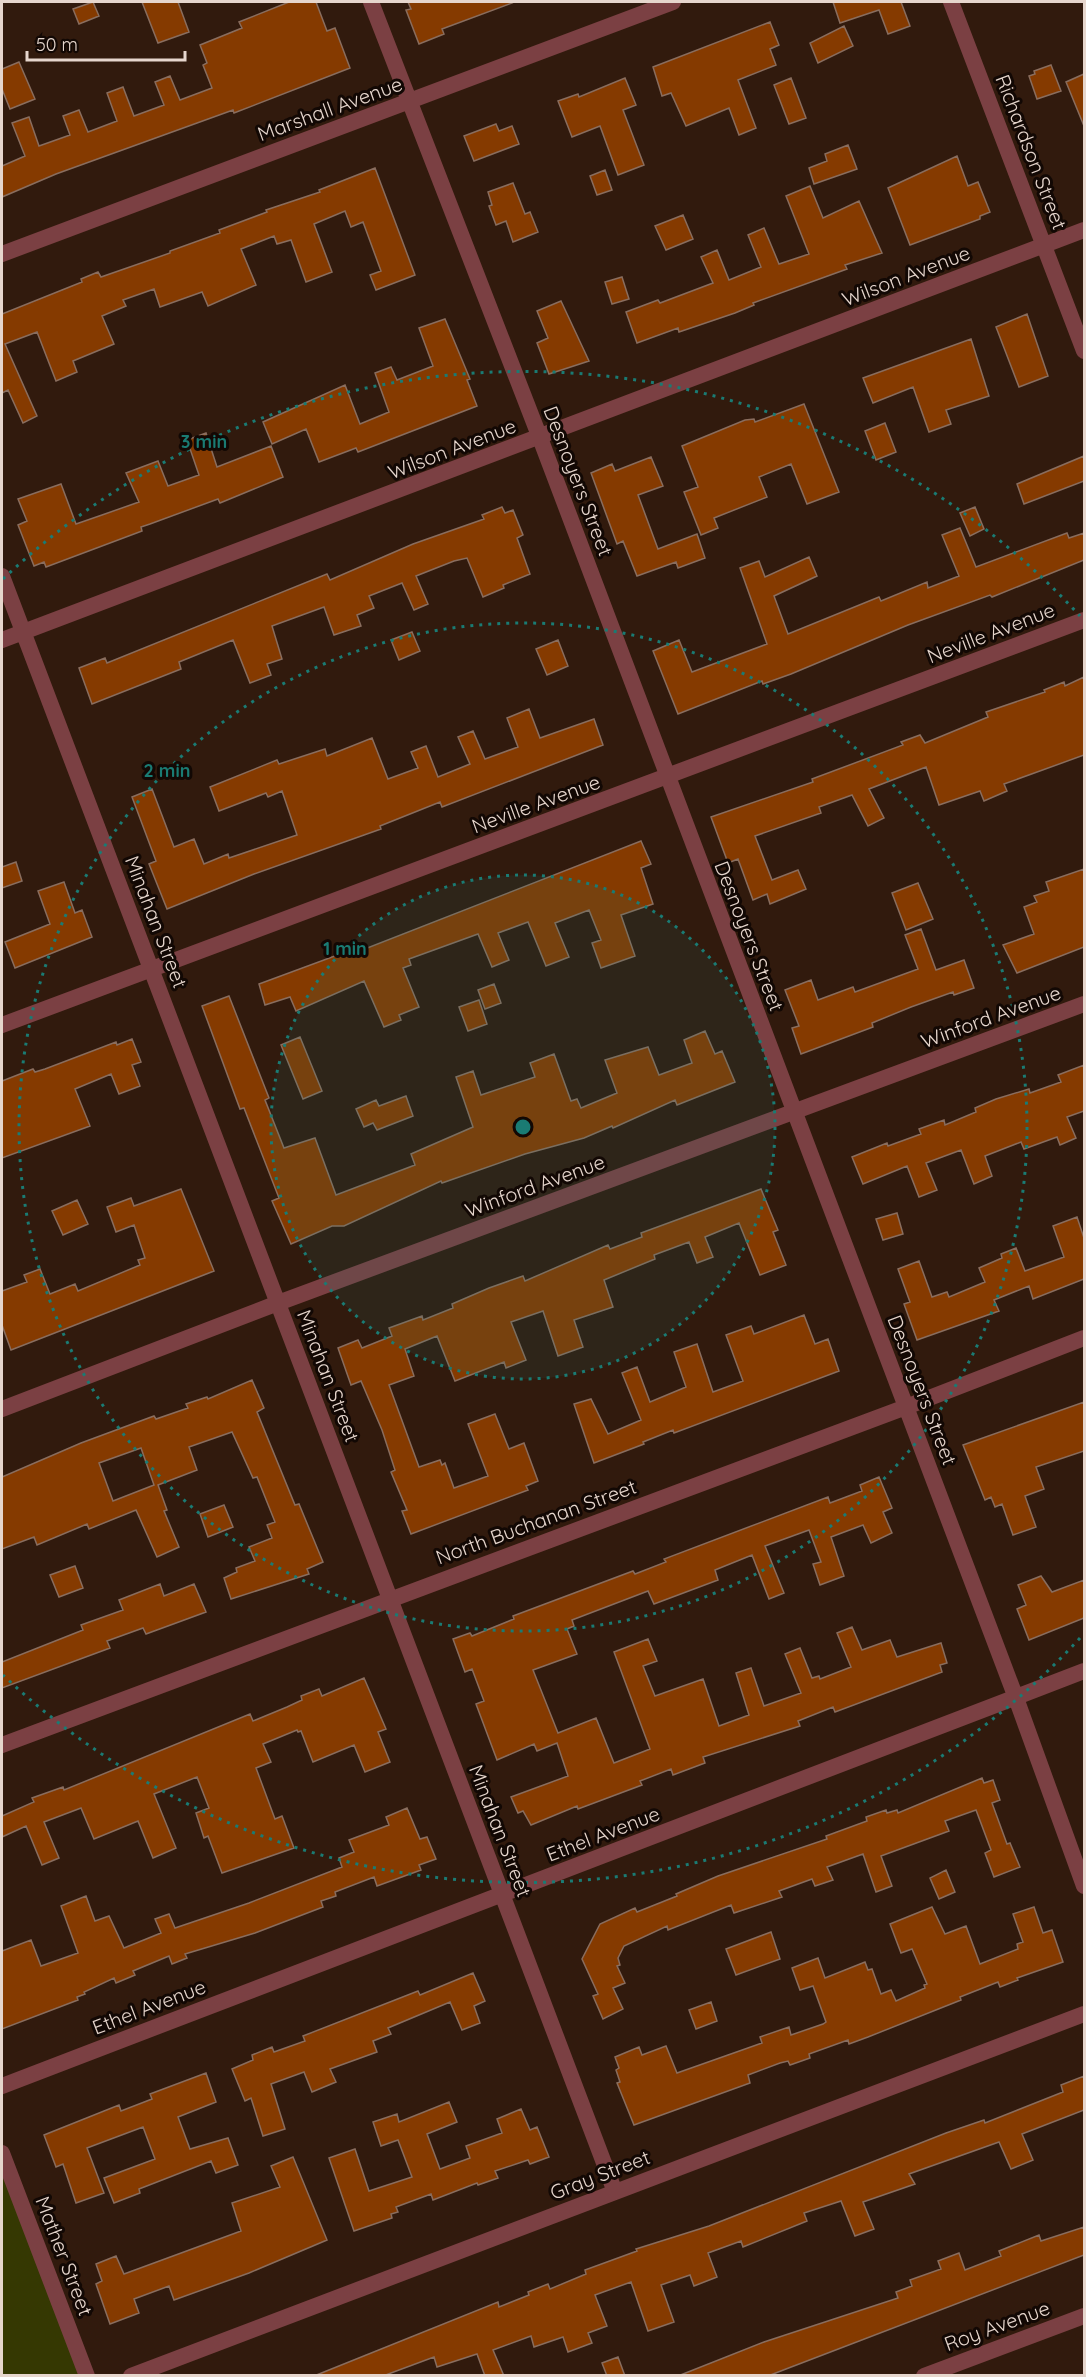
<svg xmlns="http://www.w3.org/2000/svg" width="1086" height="2377" viewBox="0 0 1086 2377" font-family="Quicksand,sans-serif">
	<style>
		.green { fill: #353802 }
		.building { fill: #853a00; stroke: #896d5e; stroke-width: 1.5; fill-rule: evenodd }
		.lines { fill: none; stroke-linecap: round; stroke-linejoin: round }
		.minor { stroke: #7b4043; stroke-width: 16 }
		.ring { fill: none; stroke: #1a7b73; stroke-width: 3; stroke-dasharray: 3 6 }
		.labels { text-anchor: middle; stroke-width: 6; stroke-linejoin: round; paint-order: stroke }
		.street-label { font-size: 20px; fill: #e6d6cd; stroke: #120804 }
		.centre { fill: #1a7b73; stroke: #120804; stroke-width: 3 }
		.ring-label { font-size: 18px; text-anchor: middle; font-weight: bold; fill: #1a7b73; stroke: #120804; stroke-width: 6; stroke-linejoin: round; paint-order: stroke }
	</style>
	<rect width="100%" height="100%" fill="#311a0d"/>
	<path class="green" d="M2 2153 87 2375H2Z"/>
	<path class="building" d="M93 2 99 16 79 24 73 9Z
		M142 2H178L189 32 158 43Z
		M289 2H316L327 31 335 28 350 68 234 113 233 110 56 174 2 197V166L25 156 12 123 29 117 39 146 70 135 63 116 79 110 88 132 117 121 107 93 123 87 134 116 164 105 155 82 170 76 180 100 212 88 203 65 207 63 200 45 242 28 239 22Z
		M408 2H511L512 3 442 29 444 34 419 44 406 10 411 9Z
		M833 2H901L910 26 888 34 879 10 840 23Z
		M770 22 779 45 770 49 776 65 738 80 756 128 739 135 729 108 686 126 671 93 662 96 653 67Z
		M844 26 853 46 818 63 810 43Z
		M19 62 35 99 10 109 2 89V69Z
		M1051 65 1061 91 1037 99 1029 76 1035 74 1034 71Z
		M1084 74V126L1066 82Z
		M625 78 636 105 623 110 644 165 618 175 600 126 572 137 558 101 578 94 579 97Z
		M791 78 806 118 789 124 774 85Z
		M496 124 499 131 512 126 519 144 474 161 464 136Z
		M848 145 857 169 814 184 809 168 827 161 825 154Z
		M957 156 968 186 978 182 990 212 980 216V219L910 245 888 188Z
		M375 168 415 275 376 290 370 275 381 271 363 222 351 227 345 211 314 224 332 272 306 282 291 240 277 244 274 236 241 249 256 285 208 306 202 292 160 307 154 289 123 300 126 306 102 316 114 344 73 361 77 372 56 381 37 332 5 344 37 416 23 423 8 390 2 393V314L82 282 81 279 98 272 101 277 170 253V251L220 233 219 230 267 212 266 210 320 192 319 190Z
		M605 170 612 190 597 195 590 176Z
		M513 183 525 214 530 212 538 232 513 242 506 221 496 225 489 206 492 205 488 192Z
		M810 186 823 218 859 201 882 253 845 265 847 269 753 303 754 305 735 313 679 332 678 328 637 343 626 312 658 300 660 303 713 283 701 257 717 250 729 280 761 267 748 235 764 228 779 264 809 254 786 196Z
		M683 215 693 239 666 250 655 226Z
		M622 277 629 299 612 304 605 282Z
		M561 301 589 361 549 374 537 343 548 338 537 311Z
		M1027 314 1048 376 1019 387 996 327Z
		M445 319 470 379 467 380 477 406 358 452 356 448 319 462 306 429 272 444 263 422 345 385 360 424 389 412 375 373 391 367 397 380 433 366 419 328Z
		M971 339 989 396 946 410 951 424 929 432 913 387 873 403 863 378Z
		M804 404 839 492 807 504 791 464 759 477 767 497 714 518 718 528 701 535 684 492 698 487 682 446 745 420 754 419 755 422Z
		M885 423 896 452 876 460 865 431Z
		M206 433 217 467 271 446 283 477 220 503 218 499 150 524 141 527 142 531 46 567 44 562 34 566 18 525 27 521 18 499 61 484 76 524 102 515 139 502 126 473 158 461 168 486 199 475 187 440Z
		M1084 456V481L1024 504 1017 484Z
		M651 457 663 486 638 495 658 549 697 534 705 558 678 568 676 562 637 576 623 541 617 544 591 473 612 464 615 471Z
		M502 507 505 513 513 510 523 535 517 538 530 574 503 585 504 588 483 597 467 558 454 561 416 576 428 604 414 610 402 583 369 596 374 608 357 615 361 626 334 635 324 607 272 626 282 659 267 664 271 675 250 683 233 640 179 662 181 669 92 704 79 668 105 658 107 663 327 574 330 580 413 544 484 519 482 515Z
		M975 507 984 529 970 536 960 513Z
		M960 528 976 567 1067 533 1069 538 1084 533V560L992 597 990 595 908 625 791 674 763 684 762 681 678 714 653 651 679 640 692 672 767 644 740 568 759 561 765 577 809 557 817 576 774 596 788 634 879 597 881 601 927 582 928 588 959 576 942 535Z
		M412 632 420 651 399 660 391 640Z
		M558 640 568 666 547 675 536 649Z
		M1084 677V755L1004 784 1007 791 984 801 980 791 939 805 926 767 869 789 884 818 868 826 852 795 819 807 821 813 755 836 772 880 798 870 806 889 770 904 767 894 753 900 738 859 728 863 711 817 813 782 812 779 903 745 901 742 920 735 925 743 988 717 986 712 1045 692 1044 690 1064 682 1065 686Z
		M529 709 540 738 594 719 603 745 442 807 440 802 380 826 381 829 254 874 167 909 149 864 156 861 132 797 152 789 174 847 194 839 204 864 228 854 229 858 297 835 282 791 268 797 266 793 219 811 210 787 277 760 279 764 325 749 327 756 372 738 388 779 418 768 411 752 426 746 438 777 470 764 458 737 473 731 485 759 518 747 507 718Z
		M641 841 651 864 641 868 653 904 621 915 635 956 601 968 592 943 601 940 589 910 555 923 569 957 546 966 528 922 498 933 509 960 492 967 478 934 409 959 411 965 403 968 419 1007 399 1015 401 1020 384 1027 364 981 296 1011 290 997 265 1005 259 984 351 950 352 954Z
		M16 862 22 881 2 888V867Z
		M1084 869V947L1017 973 1003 945 1034 934 1024 907 1037 902 1034 896 1049 891 1046 882Z
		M64 882 75 913 82 910 92 937 15 968 5 942 50 924 38 891Z
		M918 883 933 919 906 930 892 893Z
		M921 929 936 970 964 960 974 988 954 995 953 992 911 1007 872 1023 873 1027 801 1054 792 1028 799 1026 785 990 811 980 818 1000 853 987 855 992 918 969 905 935Z
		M494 984 501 1003 485 1009 478 990Z
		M229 996 269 1098 265 1100 284 1148 315 1138 336 1195 415 1165 411 1154 473 1127 456 1077 473 1071 481 1095 535 1077 530 1063 554 1054 571 1101 577 1099 581 1108 617 1093 605 1060 648 1047 659 1075 692 1063 684 1040 705 1031 715 1054 722 1051 735 1082 677 1105 675 1100 613 1128 612 1126 584 1138 525 1154 442 1183 441 1181 344 1226H332L291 1244 272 1201 279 1198 244 1108 240 1109 202 1006Z
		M479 1000 487 1024 468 1031 459 1007Z
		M300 1037 322 1091 303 1099 281 1045Z
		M132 1039 141 1062 132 1065 140 1086 119 1094 111 1074 75 1089 90 1126 2 1158V1081L33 1069 35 1072 45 1069 116 1042 117 1045Z
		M1084 1065V1111L1067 1117 1076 1138 1060 1145 1057 1137 1024 1149 1021 1142 985 1156 992 1176 974 1184 961 1150 926 1163 937 1190 919 1197 907 1166 863 1184 852 1157 887 1143 888 1146 921 1134 919 1129 944 1120 945 1125 976 1112 975 1108 996 1099 1029 1089 1030 1093 1061 1082 1058 1075Z
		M406 1096 413 1116 377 1130 373 1123 364 1127 356 1109 376 1100 379 1106Z
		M181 1189 214 1271 11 1350 2 1325V1291L27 1282 24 1275 40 1269 50 1294 75 1284 78 1291 140 1265 138 1260 145 1258 134 1225 116 1232 107 1207 131 1198 134 1206Z
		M761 1189 778 1230 773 1232 786 1265 760 1275 739 1223 705 1237 713 1257 697 1263 689 1242 654 1255 655 1259 604 1280 613 1307 574 1320 583 1347 558 1356 543 1311 511 1322 526 1360 506 1368 504 1362 455 1381 437 1336 405 1349 414 1376 389 1385 419 1467 440 1460 442 1465 445 1463 454 1488 488 1476 468 1424 495 1414 509 1449 524 1443 538 1481 526 1486 528 1490 411 1534 402 1511 407 1510 391 1472 395 1470 382 1430 361 1381 351 1385 338 1348 358 1340 362 1348 392 1336 389 1328 422 1316 423 1320 453 1308 452 1304 489 1288 523 1276 525 1281 608 1245 610 1249 642 1237 641 1233Z
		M77 1200 88 1224 63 1235 52 1211Z
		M897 1213 903 1234 883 1240 876 1219Z
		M1077 1217 1084 1238V1279L1033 1299 1029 1286 994 1300 999 1311 917 1340 904 1304 910 1302 898 1269 919 1261 932 1297 947 1292 949 1297 985 1282 979 1268 1002 1258 1001 1254 1016 1248 1025 1271 1064 1257 1053 1226Z
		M804 1315 815 1344 828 1339 839 1371 674 1433 673 1430 643 1442 644 1444 594 1463 574 1404 591 1399 608 1434 641 1420 622 1373 637 1367 650 1402 686 1387 674 1352 697 1344 713 1392 743 1381 726 1335 751 1326 754 1334Z
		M252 1380 264 1408 257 1412 295 1505 299 1504 323 1562 307 1569 309 1574 231 1599 224 1578 237 1572 236 1568 255 1561 249 1547 272 1538 267 1525 275 1522 257 1477 253 1478 232 1432 189 1447 197 1470 158 1485 167 1510 164 1511 179 1547 157 1557 136 1510 89 1529 87 1524 37 1545 34 1537 2 1549V1477L81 1443 154 1416 156 1419 188 1408 186 1404 207 1397 208 1399ZM141 1448 154 1485 113 1501 99 1463Z
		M1084 1402V1451L1036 1467 1044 1489 1025 1496 1036 1527 1013 1535 1002 1504 995 1507 991 1497 985 1500 963 1445Z
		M879 1477 892 1508 883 1512 892 1533 871 1543 863 1525 831 1537 844 1576 820 1585 813 1564 821 1562 809 1530 765 1546 784 1593 769 1599 752 1555 715 1570 718 1580 654 1604 648 1591 572 1620 574 1626 567 1629 577 1654 533 1670 558 1733 596 1718 614 1763 650 1749 614 1652 648 1639 657 1661 643 1666 655 1696 703 1679 719 1726 749 1715 736 1673 751 1668 764 1706 801 1693 785 1654 800 1648 812 1678 819 1676 820 1679 851 1667 837 1633 852 1627 862 1650 890 1640 897 1657 941 1643 947 1663 940 1665 942 1672 835 1712 833 1707 798 1721 800 1726 703 1757 705 1763 673 1775 671 1769 640 1781 642 1785 578 1809 577 1806 531 1825 523 1811 518 1813 511 1797 568 1776 557 1743 537 1751 534 1744 497 1760 476 1704 484 1701 472 1669 465 1672 453 1639 470 1633 472 1636 514 1619 513 1616 633 1571 635 1574 666 1562 664 1559 828 1497 830 1503 862 1491 860 1485Z
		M224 1505 233 1527 208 1537 200 1514Z
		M75 1566 83 1588 59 1597 50 1575Z
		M1041 1576 1052 1592 1084 1580V1618L1029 1640 1017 1609 1026 1605 1018 1585Z
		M160 1584 164 1596 194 1584 206 1612 146 1634 143 1628 107 1641 110 1648 2 1688V1662L83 1630 81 1625 123 1610 119 1600Z
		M364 1678 386 1729 378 1732 390 1762 365 1772 354 1745 313 1762 301 1731 298 1732 297 1730 263 1744 271 1762 256 1768 275 1819 282 1816 294 1848 222 1873 208 1836 204 1838 196 1813 209 1808 197 1777 154 1794 176 1848 153 1858 138 1821 94 1839 81 1808 44 1822 59 1858 42 1865 26 1826 2 1837V1816L34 1802 32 1798 63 1787 64 1790 250 1714 253 1721 287 1707 302 1700 301 1696 319 1689 322 1696Z
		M982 1778 984 1783 993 1780 1000 1800 992 1803 1007 1844 1010 1843 1020 1867 994 1877 985 1853 991 1850 976 1810 945 1821 949 1831 881 1856 892 1886 876 1892 863 1854 827 1867 833 1880 815 1886 812 1879 779 1891 782 1897 734 1913 731 1905 668 1930 667 1926 624 1946 618 1958 620 1965 617 1966 625 1983 613 1988 623 2009 603 2019 593 1996 598 1994 582 1959 600 1924 635 1908 637 1912 677 1896 676 1894 718 1876 827 1839 826 1836 867 1821 866 1817 886 1810 887 1813 897 1810 898 1813Z
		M407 1808 420 1839 427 1837 436 1859 419 1865 421 1870 377 1886 374 1877 335 1892 336 1896 321 1901 323 1907 255 1933 185 1954 187 1958 172 1964 169 1956 133 1971 135 1975 116 1983 114 1978 84 1992 85 1994 77 1997 78 2000 2 2029V1951L31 1940 41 1966 78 1953 61 1906 86 1896 95 1921 109 1916 124 1948 161 1933 155 1919 169 1914 175 1928 249 1903 342 1867 339 1858 354 1852 349 1840 389 1825 386 1817Z
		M946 1870 955 1892 939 1899 930 1878Z
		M932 1907 945 1934 966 1926 980 1964 1018 1949 1017 1944 1023 1942 1013 1914 1034 1907 1043 1933 1052 1930 1063 1962 1017 1978 1018 1980 1000 1987 998 1982 960 1997 961 2000 868 2037 849 2044 848 2040 809 2054 810 2058 790 2065 788 2061 780 2063 748 2075 750 2083 634 2125 617 2083 620 2082 616 2070 619 2068 615 2057 639 2047 642 2055 666 2046 677 2073 762 2043 760 2037 789 2027 791 2035 823 2024 826 2022 813 1986 800 1990 792 1968 818 1958 825 1978 865 1962 868 1970 872 1969 881 1994 891 1990 896 2001 925 1988 924 1985 927 1984 912 1949 901 1953 890 1924Z
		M771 1932 780 1959 736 1975 726 1949Z
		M473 1973 485 2001 474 2006 480 2023 462 2030 450 2002 388 2028 391 2034 373 2041 377 2052 330 2069 336 2082 312 2092 304 2072 271 2084 285 2129 263 2136 251 2098 245 2101 232 2069 253 2060 252 2055 272 2047 274 2052 305 2041 303 2036 418 1991 420 1995Z
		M711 2002 717 2021 696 2029 689 2010Z
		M206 2073 216 2102 178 2117 190 2149 228 2138 238 2165 216 2173 211 2161 139 2189 140 2193 114 2203 104 2178 155 2159 143 2127 87 2148 104 2193 76 2203 63 2164 56 2167 44 2135 119 2105 121 2111 152 2099 150 2094Z
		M1084 2076V2110L1022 2134 1033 2160 1011 2169 999 2142 909 2174 915 2184 863 2202 874 2229 855 2236 841 2201 804 2213 807 2221 743 2247 741 2241 708 2253 717 2277 694 2286 690 2275 661 2285 674 2322 648 2331 631 2282 595 2295 607 2326 588 2333 592 2343 568 2352 563 2337 534 2347 531 2336 493 2350 504 2376H485L477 2354 437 2367 434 2357 383 2376H314L498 2302 499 2307 529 2295 528 2292 548 2284 550 2289 586 2274 585 2270 637 2251 636 2249 709 2226 946 2133 984 2120 985 2123 1063 2092 1061 2085Z
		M449 2102 457 2122 427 2134 440 2169 470 2158 466 2146 502 2133 497 2119 521 2109 530 2130 537 2127 549 2157 530 2164 528 2160 495 2171 498 2178 478 2185 477 2183 433 2200 431 2194 396 2207 398 2212 391 2214 392 2218 354 2231 329 2158 355 2149 369 2191 412 2177 398 2140 381 2146 373 2122 397 2114 399 2122Z
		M293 2157 327 2240 249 2273 174 2300 169 2286 134 2299 139 2313 110 2324 96 2284 102 2281 96 2264 116 2256 124 2274 241 2231 232 2203 280 2187 271 2166Z
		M1084 2227V2255L786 2369 768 2376H678L764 2342 898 2298 896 2292 912 2286 910 2280 941 2269 938 2261 959 2253 965 2270 1001 2256 999 2251 1039 2235 1041 2241Z
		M618 2357 625 2376H607L602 2363Z"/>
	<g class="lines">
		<path class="minor" d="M371 2 540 438 1016 1698 1084 1886
			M951 2 1084 351
			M2 254 673 2
			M2 576 615 2192
			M2 640 1084 230
			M2 1025 1084 620
			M2 1409 278 1303 1084 1004
			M2 1745 906 1407 1084 1338
			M2 2086 1084 1671
			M2 2153 87 2376
			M131 2376 1084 2014
			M924 2376 1084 2316"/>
	</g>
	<circle cx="523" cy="1127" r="252" fill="#1a7b73" fill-opacity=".12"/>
	<g class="ring">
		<circle cx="523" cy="1127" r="252"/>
		<circle cx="523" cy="1127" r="504"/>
		<path d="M1080 1638A756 756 0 0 1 3 1675M3 579A756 756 0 0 1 1080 616"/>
	</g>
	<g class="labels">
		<g class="street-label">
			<text transform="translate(330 109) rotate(-20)" y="7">Marshall Avenue</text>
			<text transform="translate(1031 152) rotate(69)" y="7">Richardson Street</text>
			<text transform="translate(906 276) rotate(-21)" y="7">Wilson Avenue</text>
			<text transform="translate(452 449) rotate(-21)" y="7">Wilson Avenue</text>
			<text transform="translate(578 481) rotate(69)" y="7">Desnoyers Street</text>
			<text transform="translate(991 633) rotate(-21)" y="7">Neville Avenue</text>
			<text transform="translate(536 804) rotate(-20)" y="7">Neville Avenue</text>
			<text transform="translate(156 922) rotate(69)" y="7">Minahan Street</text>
			<text transform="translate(749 936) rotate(69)" y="7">Desnoyers Street</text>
			<text transform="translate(991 1017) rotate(-20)" y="7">Winford Avenue</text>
			<text transform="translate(535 1186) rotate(-20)" y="7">Winford Avenue</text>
			<text transform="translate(328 1376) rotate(69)" y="7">Minahan Street</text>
			<text transform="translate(922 1390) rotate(69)" y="7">Desnoyers Street</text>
			<text transform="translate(536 1522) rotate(-20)" y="7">North Buchanan Street</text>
			<text transform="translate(500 1831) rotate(69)" y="7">Minahan Street</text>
			<text transform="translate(603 1834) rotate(-21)" y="7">Ethel Avenue</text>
			<text transform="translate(149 2007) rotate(-21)" y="7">Ethel Avenue</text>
			<text transform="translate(600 2175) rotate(-21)" y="7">Gray Street</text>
			<text transform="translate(64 2256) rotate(69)" y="7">Mather Street</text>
			<text transform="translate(997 2326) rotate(-20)" y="7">Roy Avenue</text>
		</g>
	</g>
	<circle cx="523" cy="1127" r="9" class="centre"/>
	<g class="ring-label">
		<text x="204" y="448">3 min</text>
		<text x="167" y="777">2 min</text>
		<text x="345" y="955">1 min</text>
	</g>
	<rect width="1086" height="2377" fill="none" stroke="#e6d6cd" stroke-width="6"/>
	<path d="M27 51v9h158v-9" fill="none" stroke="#e6d6cd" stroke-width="3"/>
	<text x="36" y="51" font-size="18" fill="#e6d6cd" stroke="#120804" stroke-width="4.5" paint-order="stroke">50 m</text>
</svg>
